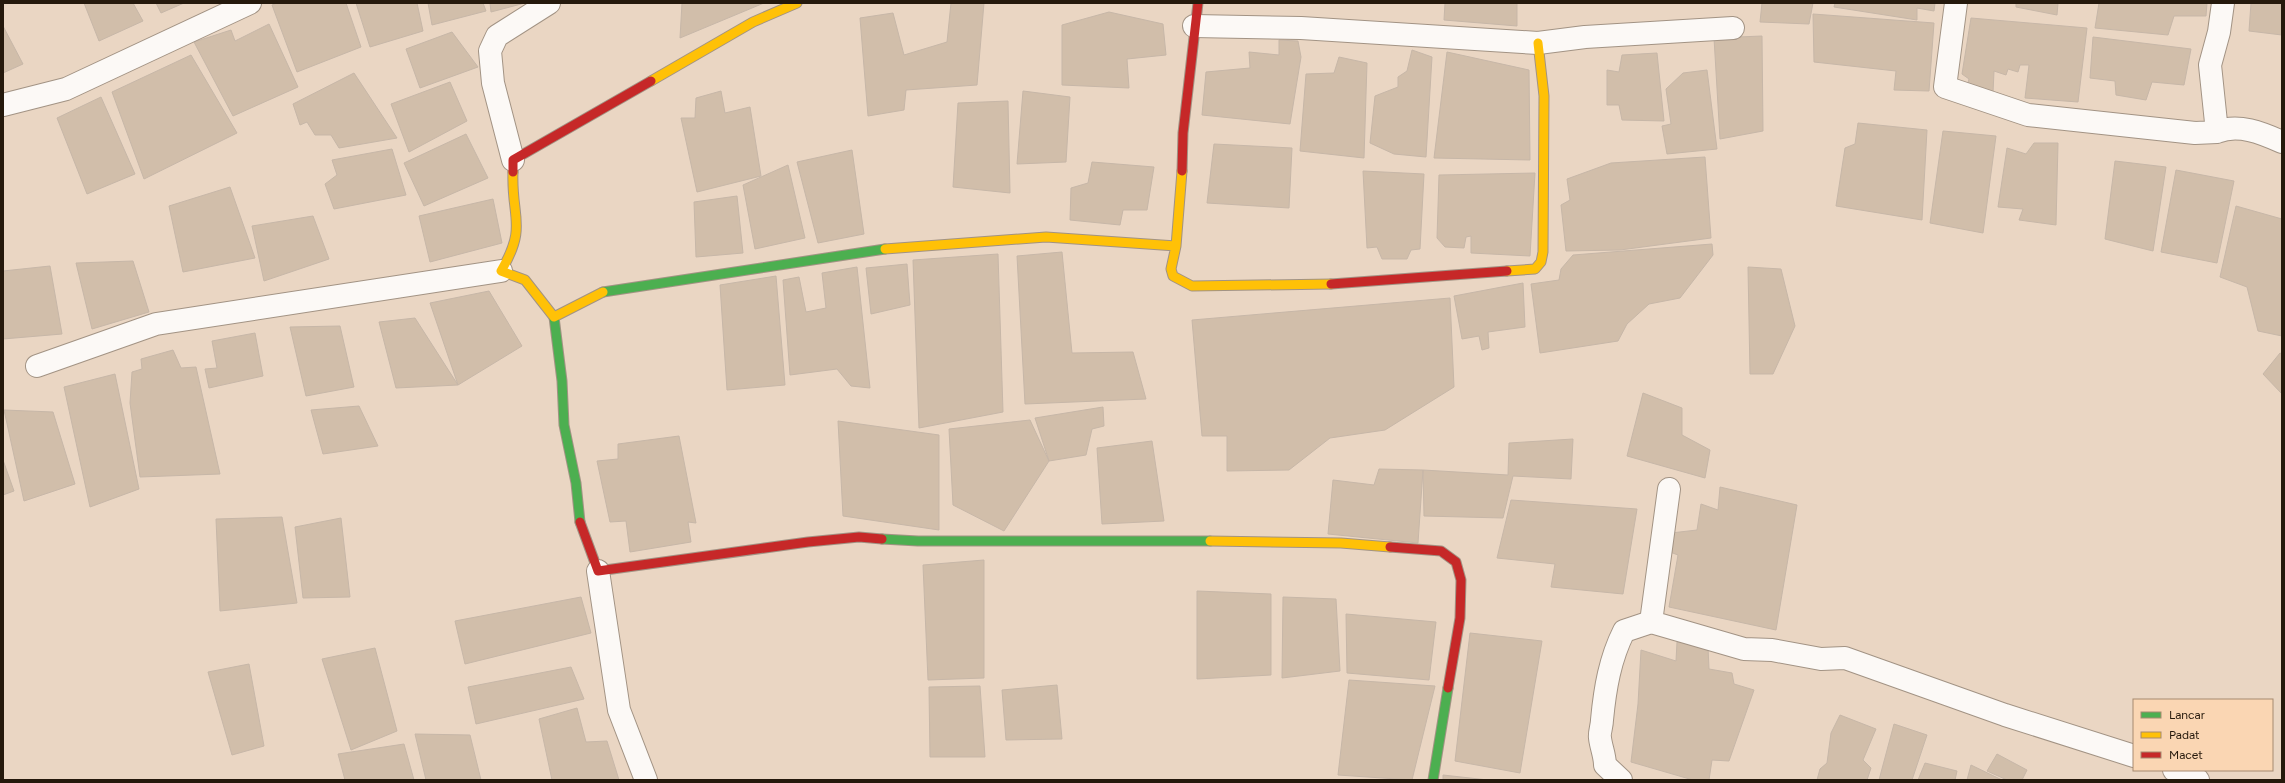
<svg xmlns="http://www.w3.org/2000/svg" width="2285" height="783" viewBox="0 0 2285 783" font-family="Figtree,sans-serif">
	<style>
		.building { fill: #d1beaa; stroke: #c7b7a8 }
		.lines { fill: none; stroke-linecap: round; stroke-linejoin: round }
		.street-casing { stroke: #a29384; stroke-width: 24 }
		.fast-casing { stroke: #a29384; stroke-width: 11 }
		.slow-casing { stroke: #a29384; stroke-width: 11 }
		.jam-casing { stroke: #a29384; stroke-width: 11 }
		.street { stroke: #fcf9f6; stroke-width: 22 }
		.fast { stroke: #4caf50; stroke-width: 9 }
		.slow { stroke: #ffc107; stroke-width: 9 }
		.jam { stroke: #c62828; stroke-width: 9 }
	</style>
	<rect width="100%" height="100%" fill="#ead6c3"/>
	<path class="building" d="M84 3H133L143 21 99 41Z
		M156 3H184L161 13Z
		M277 3H346L361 47 297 72 272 5Z
		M356 3H417L423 31 370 47Z
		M428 3H483L486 11 432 25Z
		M490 3H525L491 12Z
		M682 3H764L680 38Z
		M951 3H984L977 85 906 90 904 110 868 116 860 18 893 13 904 55 947 42Z
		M1445 3H1517V26L1444 20Z
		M1762 3H1813L1809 24 1760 22Z
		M1835 3H1935L1934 11 1917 8V20L1834 7Z
		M2016 3H2058L2057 15 2016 7Z
		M2099 3H2207L2206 16H2174L2168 35 2095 28Z
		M2251 3H2282V35L2249 31Z
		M1109 12 1163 24 1166 55 1127 59 1129 88 1062 85V25Z
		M1813 14 1934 23 1929 91 1894 90 1896 71 1814 62Z
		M1971 18 2087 28 2078 102 2025 98 2029 65H2020L2018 72 2008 69 2006 75 1994 71 1993 93 1966 90 1969 79 1962 74Z
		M269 24 298 87 233 116 194 42 231 30 235 41Z
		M3 26 23 64 3 73Z
		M452 32 478 67 420 88 406 49Z
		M1762 36 1763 131 1720 139 1714 38Z
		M2093 37 2191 49 2184 85 2152 82 2146 100 2116 95 2115 81 2090 78Z
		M1279 40 1298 41 1301 57 1290 124 1202 115 1206 72 1250 68 1249 52 1279 55Z
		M1412 50 1432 57 1426 157 1394 154 1370 143 1375 96 1398 87V77L1407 71Z
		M1447 52 1529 70 1530 160 1434 158Z
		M1657 53 1664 121 1622 120 1619 105H1607V70L1619 72 1622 55Z
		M191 55 237 133 144 179 112 92Z
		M1339 57 1367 63 1364 158 1300 151 1306 74 1334 73Z
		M1707 70 1717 149 1667 154 1662 126 1671 124 1666 89 1683 73Z
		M354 73 397 138 339 148 331 135H315L307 122 300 125 293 104Z
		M450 82 467 121 409 152 391 104Z
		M721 91 725 113 750 107 761 176 697 192 681 118H695L696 98Z
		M1023 91 1070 97 1066 162 1017 164Z
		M101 97 135 174 87 194 57 118Z
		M1008 101 1010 193 953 187 958 103Z
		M1858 123 1927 130 1922 220 1836 206 1845 148 1855 144Z
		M1943 131 1996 136 1983 233 1930 223Z
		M466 134 488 178 424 206 404 163Z
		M2034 143H2058L2056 225 2019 220 2023 209 1998 207 2007 148 2026 154Z
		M1214 144 1292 148 1289 208 1207 203Z
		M392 149 406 195 334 209 325 184 337 175 332 160Z
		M852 150 864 234 818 243 797 162Z
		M1705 157 1711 238 1620 250 1566 251 1561 205 1570 200 1567 179 1611 163Z
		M2115 161 2166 167 2153 251 2105 239Z
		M1092 162 1154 167 1147 210H1123L1120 225 1070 220 1071 188 1088 183Z
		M788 165 805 238 755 249 743 185Z
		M2176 170 2234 181 2217 263 2161 252Z
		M1363 171 1424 174 1420 249 1411 250 1407 259H1382L1377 247 1367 248Z
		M1535 173 1530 256 1471 253V236L1466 237 1464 248 1445 247 1437 238 1439 175Z
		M230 187 255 258 183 272 169 206Z
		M737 196 743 253 696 257 694 202Z
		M493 199 502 243 430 262 419 216Z
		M2236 206 2282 219V336L2258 331 2247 287 2220 277Z
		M313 216 329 259 264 281 252 226Z
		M1712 244 1713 255 1680 298 1649 304 1627 324 1618 341 1540 353 1531 284 1559 280 1561 269 1573 255Z
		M1062 252 1072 353 1133 352 1146 399 1025 404 1017 256Z
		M998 254 1003 412 919 428 913 260Z
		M133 261 149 312 92 329 76 263Z
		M907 264 910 305 871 314 866 268Z
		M50 266 62 334 3 339V271Z
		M857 267 870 388 851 386 837 369 790 375 783 280 799 277 806 312 826 308 822 273Z
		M1748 267 1781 269 1795 326 1773 374H1750Z
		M776 276 785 385 727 390 720 285Z
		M1523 283 1525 327 1488 332 1489 348 1482 350 1479 336 1462 339 1454 296Z
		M489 291 522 346 458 385 430 303Z
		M1450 298 1454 387 1385 430 1330 438 1289 470 1227 471V436H1202L1192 320Z
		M415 318 458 385 396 388 379 322Z
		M340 326 354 387 306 396 290 327Z
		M255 333 263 376 209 388 205 369 217 368 212 341Z
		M173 350 181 368 196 367 220 474 140 477 130 403 132 372 142 369 141 359Z
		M2280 353 2282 354V394L2263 374Z
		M115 374 139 489 90 507 64 387Z
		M1643 393 1682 408V435L1710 450 1705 478 1627 456Z
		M359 406 378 446 323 454 311 410Z
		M1103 407 1104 426 1092 429 1086 455 1049 461 1035 418Z
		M4 410 53 412 75 484 24 501Z
		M1030 420 1049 461 1004 531 953 505 949 429Z
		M838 421 939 435V530L843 516Z
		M679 436 696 523 688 522 691 542 630 552 626 521 610 522 597 461 618 459V444Z
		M1573 439 1571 479 1513 476 1503 518 1424 516 1423 470 1508 475 1509 443Z
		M1152 441 1164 521 1102 524 1097 448Z
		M3 460 14 491 3 495Z
		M1379 469 1423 470 1418 543 1328 534 1333 480 1374 485Z
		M1720 487 1797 505 1776 630 1669 607 1678 555 1670 552 1671 533 1697 530 1701 504 1718 510Z
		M1511 500 1637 509 1623 594 1551 587 1555 564 1497 558Z
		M282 517 297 603 220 611 216 519Z
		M341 518 350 597 303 598 295 527Z
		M984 560V678L928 680 923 565Z
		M1197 591 1271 594V675L1197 679Z
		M581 597 591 633 465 664 455 621Z
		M1283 597 1336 599 1340 671 1282 678Z
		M1346 614 1436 622 1429 680 1347 673Z
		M1470 633 1542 641 1520 773 1455 761Z
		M1677 642 1708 647 1709 669 1732 673 1734 684 1754 690 1729 761 1712 760 1709 780H1693L1631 762 1638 704 1641 650 1676 661Z
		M375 648 397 731 351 750 322 659Z
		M249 664 264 746 232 755 208 672Z
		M571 667 584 699 476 724 468 687Z
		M1349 680 1435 686 1412 780 1338 775Z
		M1057 685 1062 739 1006 740 1002 690Z
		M980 686 985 757H930L929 687Z
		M577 708 586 742 607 741 619 780H552L539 719Z
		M1840 715 1876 729 1863 760 1871 768 1867 780H1817L1820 769 1827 763 1831 733Z
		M1894 724 1927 735 1912 780H1879Z
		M415 734 470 735 481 780H426Z
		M404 744 414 780H345L338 754Z
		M1997 754 2027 770 2022 780H2007L1987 771Z
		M1925 763 1957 771 1955 780H1918Z
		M1971 765 2002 780H1967Z
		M1443 775 1488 780H1443Z"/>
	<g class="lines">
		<g class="street-casing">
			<path id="street" d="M1956 3 1945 87 2028 115 2195 133 2217 132
				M2223 3 2219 32 2210 65 2217 132C2238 123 2262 133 2282 142
				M1194 26 1301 28 1538 43 1585 37 1733 28
				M3 105 66 89 250 3
				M513 160 493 83 490 51 497 36 549 3
				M37 366 156 324 501 271
				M598 571 619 710 646 780
				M1651 622 1669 489
				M2174 770 2198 780
				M1621 780 1605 765C1605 756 1601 747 1600 738 1599 733 1602 726 1602 720 1605 688 1610 659 1624 631L1651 622 1744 649 1772 650 1821 659 1845 658 2005 715 2134 756"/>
		</g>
		<g class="fast-casing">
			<path id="fast" d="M603 292 885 249
				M554 317 562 381 564 425 576 483 580 522
				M882 539 918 541H1210
				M1433 780 1448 688"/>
		</g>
		<g class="slow-casing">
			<path id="slow" d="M651 81 753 22 797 3
				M1182 171 1176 246 1171 269 1173 276 1192 286 1331 284
				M513 172C511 217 528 226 501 271L525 280 554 317 603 292
				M885 249 1046 237 1176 246
				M1507 271 1535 269 1541 262 1543 252 1544 96 1538 43
				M1210 541 1341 543 1390 547"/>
		</g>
		<g class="jam-casing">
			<path id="jam" d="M1182 171 1183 133 1198 3
				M513 172V160L651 81
				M1331 284 1507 271
				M580 522 598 571 808 542 859 537 882 539
				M1390 547 1441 551 1456 562 1461 580 1460 618 1448 688"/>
		</g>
		<use href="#street" class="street"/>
		<use href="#fast" class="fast"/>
		<use href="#slow" class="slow"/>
		<use href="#jam" class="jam"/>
	</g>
	<rect width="2285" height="783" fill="none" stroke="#25190c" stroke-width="8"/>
	<rect x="2133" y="699" width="140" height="72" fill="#fad6b3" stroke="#a58a70"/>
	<rect x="2141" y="712" width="20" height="6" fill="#4caf50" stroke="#a58a70"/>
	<text x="2169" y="719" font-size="12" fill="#25190c">Lancar</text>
	<rect x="2141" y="732" width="20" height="6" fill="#ffc107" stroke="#a58a70"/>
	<text x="2169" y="739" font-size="12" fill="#25190c">Padat</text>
	<rect x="2141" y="752" width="20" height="6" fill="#c62828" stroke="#a58a70"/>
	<text x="2169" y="759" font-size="12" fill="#25190c">Macet</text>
</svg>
